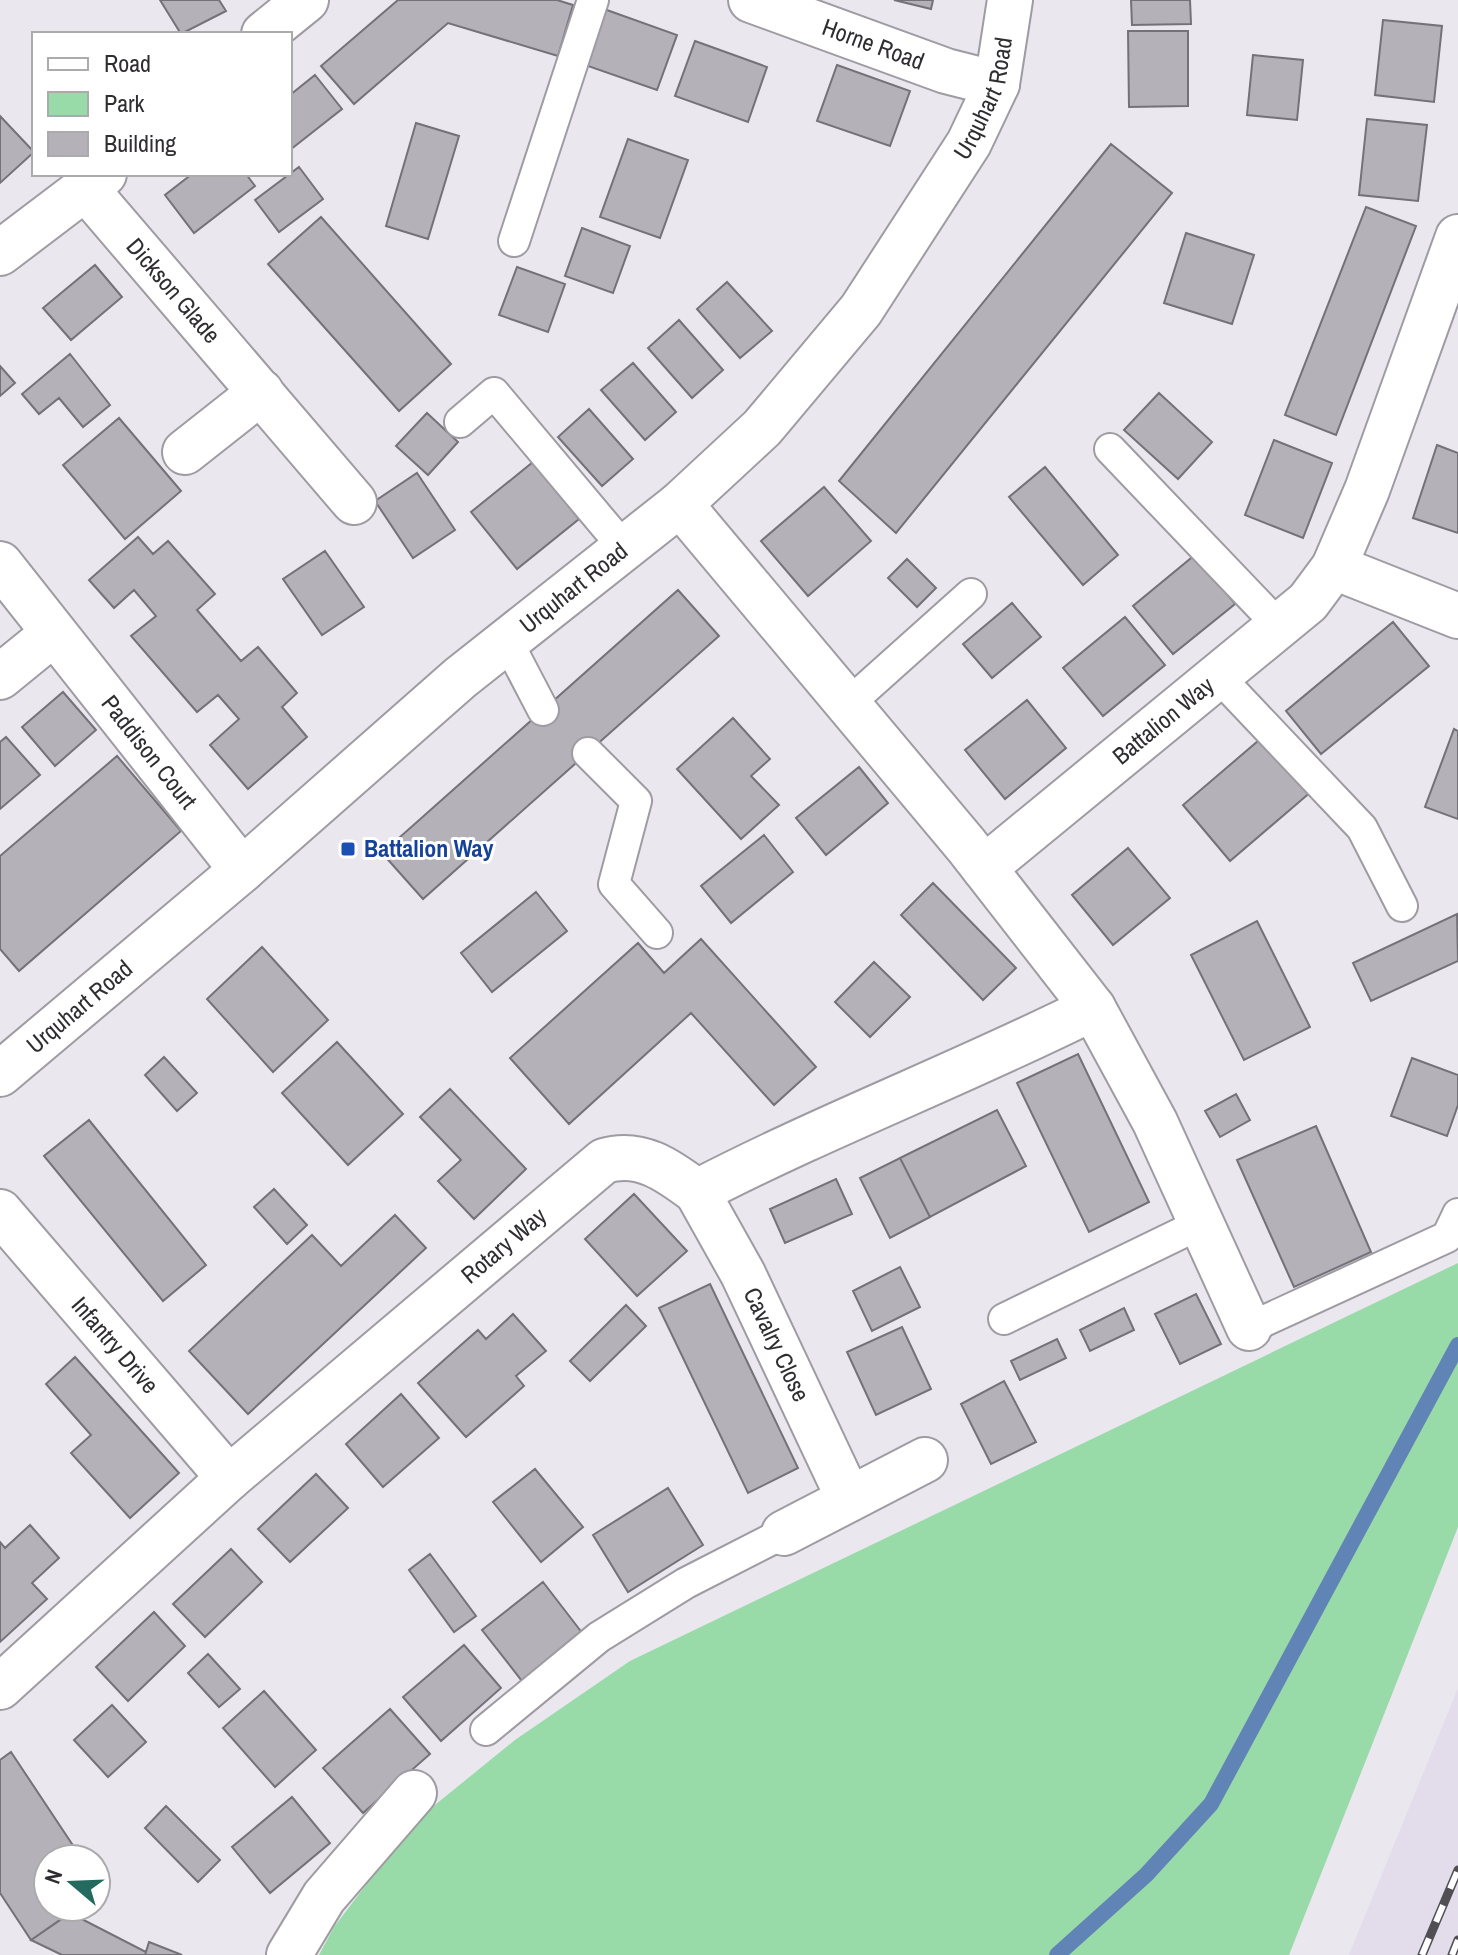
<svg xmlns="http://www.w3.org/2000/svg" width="1458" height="1955" viewBox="0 0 1458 1955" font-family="'Archivo Narrow',sans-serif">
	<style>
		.built { fill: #e3dceb }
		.green { fill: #98daa8 }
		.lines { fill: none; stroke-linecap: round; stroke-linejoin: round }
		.stream { stroke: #6184b6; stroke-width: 16 }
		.building { fill: #b4b1b8; stroke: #747179; stroke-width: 2 }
		.service-casing { stroke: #9e9ba2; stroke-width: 34 }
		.minor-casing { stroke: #9e9ba2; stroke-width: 48 }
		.service { stroke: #fff; stroke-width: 30 }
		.minor { stroke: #fff; stroke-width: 44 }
		.rail-casing { stroke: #514f53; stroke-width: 9 }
		.rail { stroke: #fff; stroke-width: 6; stroke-dasharray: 18; stroke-linecap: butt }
		.transit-dot { fill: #1a4fb4; stroke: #fff; stroke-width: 3 }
		.labels { text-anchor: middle; stroke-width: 6; stroke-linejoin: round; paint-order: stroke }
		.street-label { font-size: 24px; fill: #2f2d30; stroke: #fff }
		.transit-label { font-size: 24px; font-weight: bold; fill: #164399; stroke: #fff; text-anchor: start }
	</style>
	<rect width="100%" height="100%" fill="#eae7ef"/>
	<path class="built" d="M1458 1688V1955H1349Z"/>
	<path class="green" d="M1458 1263V1527L1289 1955H319L334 1927 414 1822 515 1740 630 1661Z"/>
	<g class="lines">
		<path class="stream" d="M1057 1955 1146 1875 1211 1804 1458 1345"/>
	</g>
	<path class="building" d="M160 0H219L226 11 181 34Z
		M398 0H557L573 5 558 56 448 23 354 104 321 66Z
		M894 0H933L931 9Z
		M1131 0H1190L1191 24 1132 25Z
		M604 9 677 35 657 90 585 65Z
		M1383 20 1442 26 1434 102 1375 95Z
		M1128 31H1188V106L1129 107Z
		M695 41 767 67 748 122 675 96Z
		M1253 55 1303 60 1297 120 1247 115Z
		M837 65 910 91 890 146 817 121Z
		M315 75 342 109 290 150V95Z
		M0 116 34 152 0 183Z
		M1367 119 1427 125 1418 201 1359 195Z
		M416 123 459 136 428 239 386 226Z
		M628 139 688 160 660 238 600 217Z
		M1111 144 1172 193 896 533 839 481Z
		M299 167 323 199 279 232 255 200Z
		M192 174H246L255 186 194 233 165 195Z
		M1366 207 1416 226 1336 435 1285 415Z
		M321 217 451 364 399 411 268 264Z
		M582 228 630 246 613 293 565 276Z
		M1186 233 1254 255 1232 324 1164 303Z
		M95 265 122 297 71 340 43 308Z
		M517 267 565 284 548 332 499 315Z
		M727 282 772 331 740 358 697 309Z
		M679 320 723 370 692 398 648 348Z
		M70 354 110 405 83 427 59 398 39 414 22 394Z
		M633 363 676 412 645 440 601 390Z
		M0 366 15 383 0 396Z
		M1159 393 1212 442 1178 479 1124 430Z
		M589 409 633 459 602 486 558 437Z
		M427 413 458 442 428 475 396 446Z
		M119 418 181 491 125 539 63 465Z
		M1274 440 1332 463 1303 538 1245 515Z
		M1437 445 1458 453V533L1413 518Z
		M533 462 579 519 517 569 471 512Z
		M1045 467 1118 555 1083 585 1009 497Z
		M417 473 455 530 413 558 375 501Z
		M824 487 871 541 808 596 761 541Z
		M138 537 153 554 168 541 215 594 197 610 241 661 258 647 297 693 282 707 307 737 248 789 210 745 239 719 218 695 197 712 131 636 156 616 134 590 114 608 89 580Z
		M325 551 364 607 322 635 283 579Z
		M1196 554 1235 604 1173 654 1133 606Z
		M907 559 936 588 917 607 888 578Z
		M678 590 719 636 423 899 382 853Z
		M1012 603 1041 637 992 678 963 644Z
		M1125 617 1165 665 1103 716 1063 668Z
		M1393 622 1429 666 1321 754 1286 711Z
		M63 692 96 730 55 766 22 727Z
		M1027 700 1066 748 1005 799 965 750Z
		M733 718 770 759 751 776 779 805 741 839 677 769Z
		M1454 729 1458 731V819L1425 807Z
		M1265 735 1312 791 1230 861 1183 805Z
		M6 737 40 775 0 809V742Z
		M117 756 181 831 19 971 0 949V856Z
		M859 767 888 803 826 855 796 818Z
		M764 835 793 872 731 923 701 886Z
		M1128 848 1170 898 1113 945 1072 895Z
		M933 883 1016 968 983 1000 901 915Z
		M536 892 567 931 492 992 461 953Z
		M1457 914 1458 961 1371 1001 1353 963Z
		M1257 921 1310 1027 1244 1060 1191 955Z
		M701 939 816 1067 774 1105 691 1013 569 1124 510 1058 638 943 664 973Z
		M262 947 328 1020 273 1072 207 999Z
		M874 962 910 997 870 1037 835 1002Z
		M337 1042 403 1114 348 1165 282 1093Z
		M1078 1054 1149 1202 1089 1232 1017 1083Z
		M164 1057 197 1093 177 1111 145 1075Z
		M1412 1058 1458 1075V1105L1447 1136 1391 1116Z
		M450 1089 526 1169 474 1219 438 1181 461 1160 420 1117Z
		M1236 1094 1250 1120 1220 1137 1205 1111Z
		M997 1110 1026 1166 930 1217 900 1158Z
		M89 1120 206 1265 163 1301 44 1156Z
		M1316 1126 1371 1252 1294 1287 1237 1160Z
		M900 1158 930 1217 890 1238 860 1178Z
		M836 1179 852 1214 785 1243 770 1209Z
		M274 1189 307 1225 287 1244 254 1207Z
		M634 1194 687 1251 637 1296 585 1239Z
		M395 1215 426 1248 248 1414 189 1351 312 1235 341 1266Z
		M900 1267 920 1307 872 1331 853 1291Z
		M710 1284 798 1468 748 1493 659 1308Z
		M1196 1294 1221 1344 1180 1364 1155 1314Z
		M626 1305 646 1326 590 1381 570 1361Z
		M1124 1308 1134 1330 1090 1351 1080 1330Z
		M513 1314 546 1351 516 1376 524 1386 466 1437 418 1383 478 1330 486 1339Z
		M902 1327 931 1389 876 1415 847 1352Z
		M1057 1339 1066 1358 1020 1380 1011 1361Z
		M75 1357 179 1473 130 1518 71 1453 91 1435 46 1384Z
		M1004 1381 1036 1442 991 1464 961 1404Z
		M401 1394 439 1438 383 1487 346 1444Z
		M535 1469 583 1527 541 1562 493 1502Z
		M316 1474 348 1508 290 1562 258 1529Z
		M668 1488 703 1545 628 1592 593 1535Z
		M30 1525 59 1558 32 1583 47 1599 0 1642V1542L5 1548Z
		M231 1549 262 1582 205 1637 173 1604Z
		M430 1554 476 1616 454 1632 409 1570Z
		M543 1582 583 1634 522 1681 482 1630Z
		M154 1612 185 1646 128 1701 96 1667Z
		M464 1645 501 1688 441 1741 403 1697Z
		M208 1654 240 1689 219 1707 188 1673Z
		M264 1691 316 1750 275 1787 223 1728Z
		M112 1705 146 1742 108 1777 74 1740Z
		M390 1709 430 1754 363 1813 323 1768Z
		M11 1752 82 1859H48V1907H79L31 1940 0 1893V1760Z
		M292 1797 330 1843 270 1893 232 1847Z
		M166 1806 220 1860 198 1882 145 1828Z
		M70 1913 146 1952 145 1955H62L31 1940Z
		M149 1942 182 1955H145Z"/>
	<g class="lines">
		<g class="service-casing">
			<path id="service" d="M514 241 593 0
				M460 422 494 393 625 549
				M1110 449 1281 628
				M507 641 543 710
				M1218 676 1362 828 1402 906
				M847 705 971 594
				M588 753 636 801 614 884 657 933
				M1004 1319 1202 1223
				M1249 1328 1447 1237 1458 1214
				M486 1730 599 1637 686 1583 784 1533"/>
		</g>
		<g class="minor-casing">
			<g id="minor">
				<path id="s1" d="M751 0 946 71 997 84"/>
				<path d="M264 34 306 0"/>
				<path id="s2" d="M86 189 354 502"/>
				<path d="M0 253 104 174"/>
				<path d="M185 452 261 392"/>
				<path d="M680 504 966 845 1093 1008 1155 1122 1249 1328"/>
				<path id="s3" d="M0 564 242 870"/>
				<path d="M1334 567 1458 616"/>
				<path d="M0 677 54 633"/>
				<path id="s4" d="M984 868 1308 602 1334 567 1367 490 1458 237"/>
				<path id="s5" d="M0 1074 242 870 460 678 680 504 762 428 861 310 969 143 997 84 1010 0"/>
				<path id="s6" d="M697 1192 743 1274 849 1499"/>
				<path id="s7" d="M0 1212 229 1478"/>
				<path d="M784 1533 925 1460"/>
				<path id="s8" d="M0 1687 229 1478 604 1161C640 1150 668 1170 697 1192 826 1125 963 1073 1093 1008"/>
				<path d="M289 1955 324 1897 414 1793"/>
			</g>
		</g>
		<use href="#service" class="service"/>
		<use href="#minor" class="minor"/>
		<g class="rail-casing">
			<path id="rail" d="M1422 1955 1458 1870
				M1452 1955 1458 1940"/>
		</g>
		<use href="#rail" class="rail"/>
	</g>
	<rect class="transit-dot" x="340" y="841" width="16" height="16" rx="4"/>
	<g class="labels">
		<g class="street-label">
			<text dy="8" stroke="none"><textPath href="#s1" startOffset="130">Horne Road</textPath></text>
			<text dy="8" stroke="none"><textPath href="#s5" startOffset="1400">Urquhart Road</textPath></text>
			<text dy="8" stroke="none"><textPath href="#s2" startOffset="134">Dickson Glade</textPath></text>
			<text dy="8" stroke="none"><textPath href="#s5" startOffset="752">Urquhart Road</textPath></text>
			<text dy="8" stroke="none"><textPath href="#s4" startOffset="232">Battalion Way</textPath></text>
			<text dy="8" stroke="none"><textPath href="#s3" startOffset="240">Paddison Court</textPath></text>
			<text dy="8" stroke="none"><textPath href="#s5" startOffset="104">Urquhart Road</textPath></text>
			<text dy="8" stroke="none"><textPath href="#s8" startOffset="670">Rotary Way</textPath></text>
			<text dy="8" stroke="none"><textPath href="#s6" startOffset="172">Cavalry Close</textPath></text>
			<text dy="8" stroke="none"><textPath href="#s7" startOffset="176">Infantry Drive</textPath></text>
		</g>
		<g class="transit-label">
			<text x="364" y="857">Battalion Way</text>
		</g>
	</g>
	<rect x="32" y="32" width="260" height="144" fill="#ffffff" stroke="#acabac" stroke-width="2"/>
	<rect x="48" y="58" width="40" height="12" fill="#ffffff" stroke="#acabac" stroke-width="2"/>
	<text x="104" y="72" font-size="24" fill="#2f2d30">Road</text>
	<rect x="48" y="92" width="40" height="24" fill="#98daa8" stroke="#acabac" stroke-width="2"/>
	<text x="104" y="112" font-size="24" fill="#2f2d30">Park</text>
	<rect x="48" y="132" width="40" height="24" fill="#b4b1b8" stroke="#acabac" stroke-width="2"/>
	<text x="104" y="152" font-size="24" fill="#2f2d30">Building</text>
	<g transform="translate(72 1883) rotate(289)"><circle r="38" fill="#ffffff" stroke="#acabac" stroke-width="2"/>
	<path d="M0-6L14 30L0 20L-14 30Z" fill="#246a5e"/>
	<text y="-12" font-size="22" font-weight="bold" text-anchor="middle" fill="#2f2d30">N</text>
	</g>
</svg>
